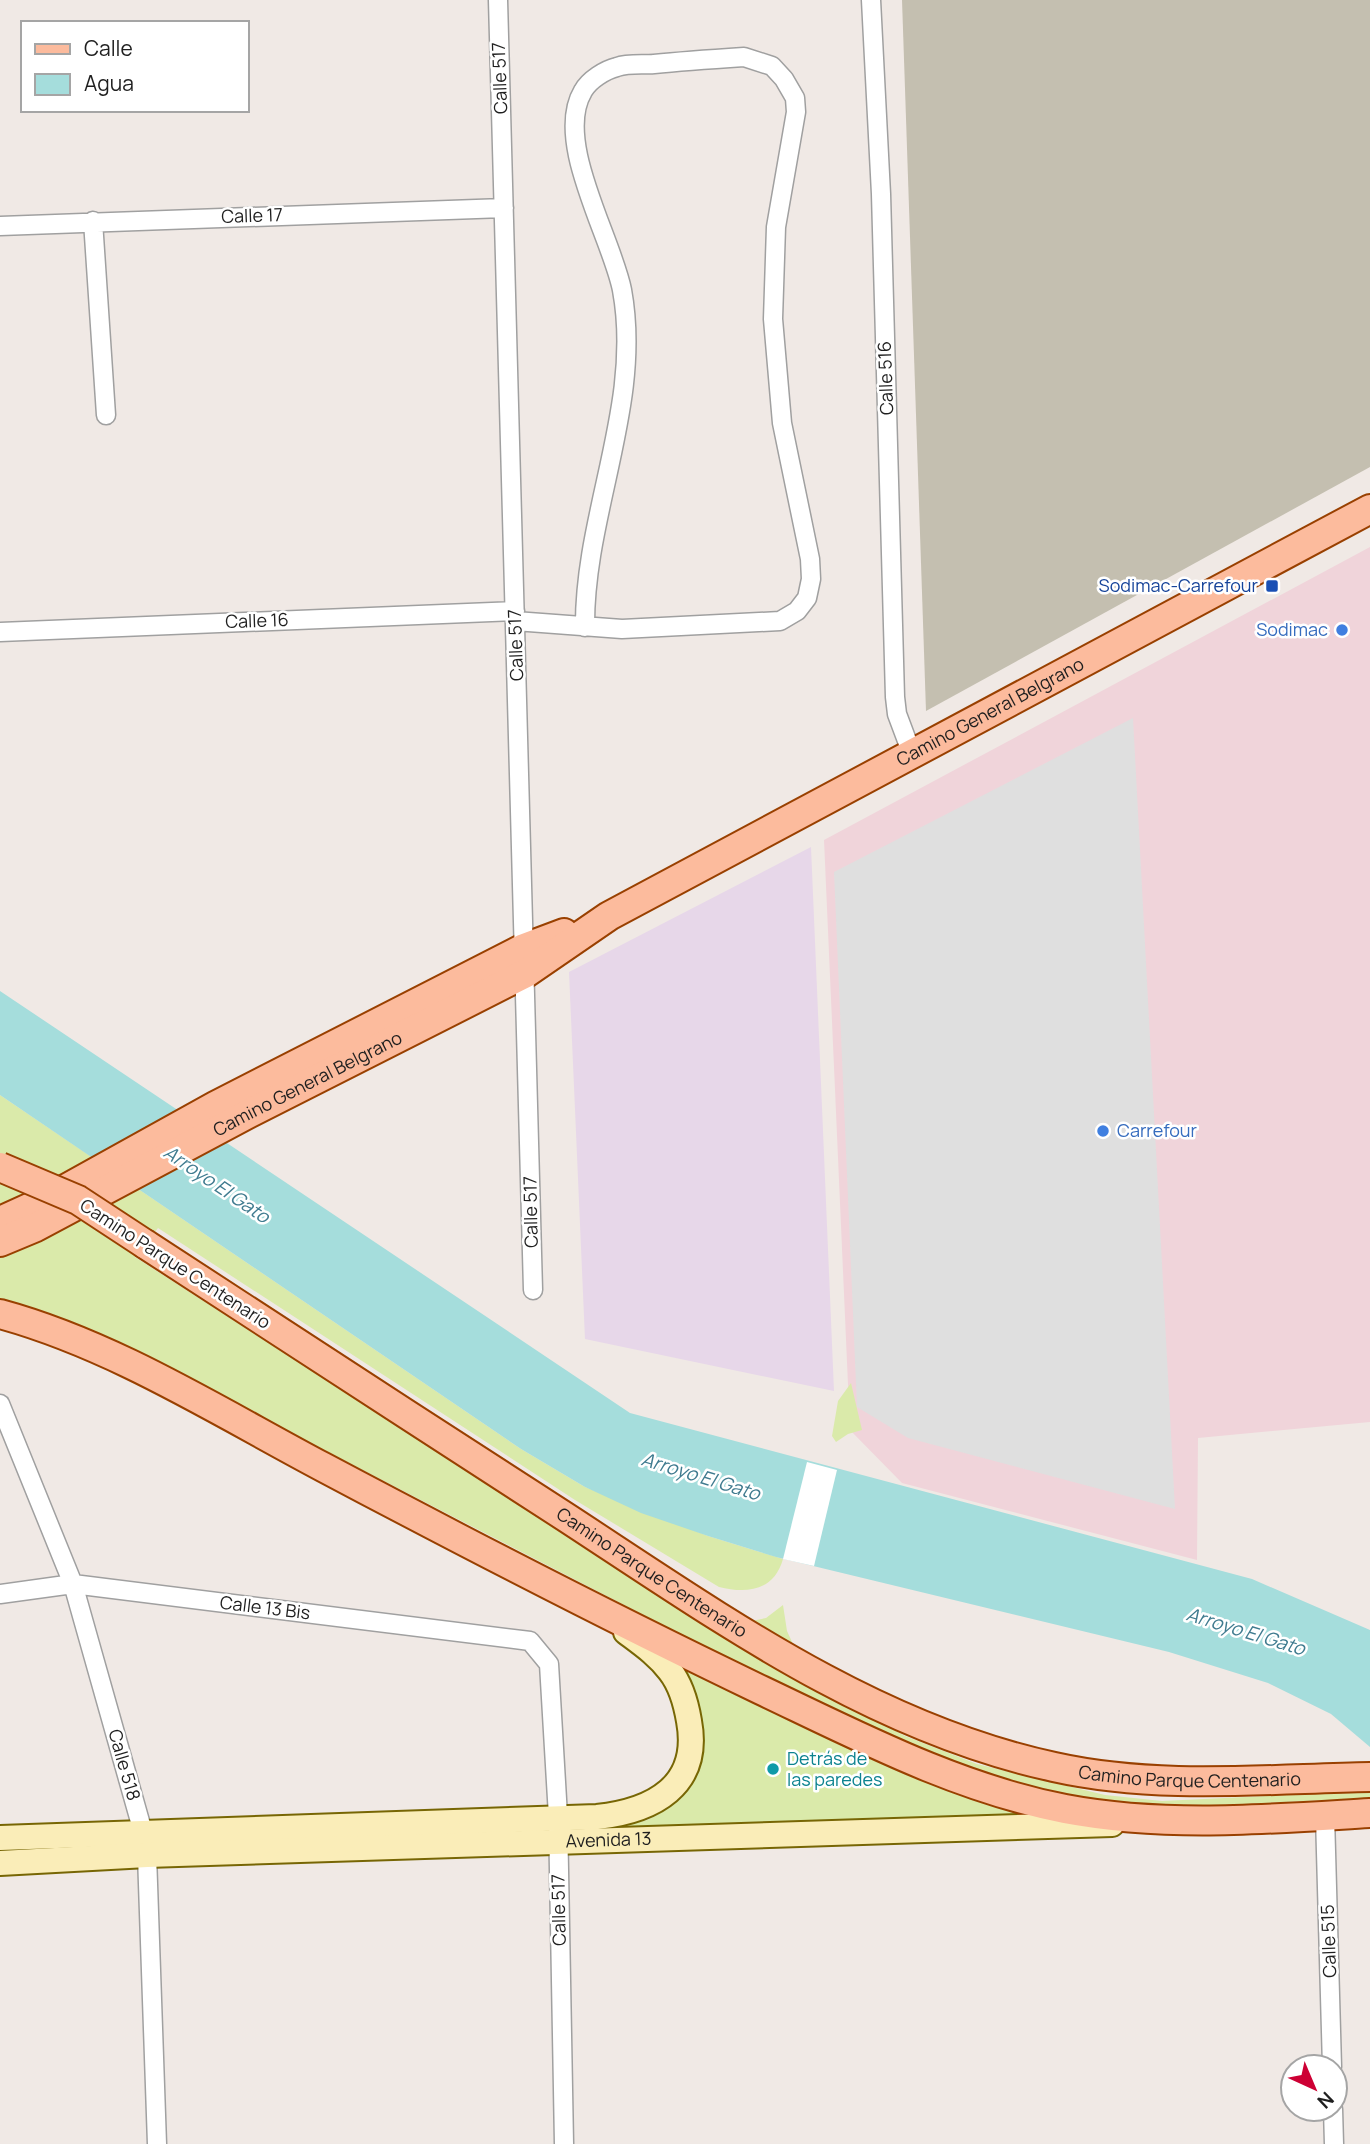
<svg xmlns="http://www.w3.org/2000/svg" width="1370" height="2144" viewBox="0 0 1370 2144" font-family="Manrope,sans-serif">
	<style>
		.commercial { fill: #f0d4da }
		.industrial { fill: #e7d7e9 }
		.construction { fill: #c4bfb0 }
		.grass { fill: #daeaaa }
		.parking { fill: #dfdfdf }
		.water { fill: #a5dddc }
		.pier { fill: #fff }
		.lines { fill: none; stroke-linecap: round; stroke-linejoin: round }
		.street-casing { stroke: #a0a0a0; stroke-width: 21 }
		.secondary-casing { stroke: #776604; stroke-width: 28 }
		.primary-casing { stroke: #994000; stroke-width: 32 }
		.street { stroke: #fff; stroke-width: 18 }
		.secondary { stroke: #faedb8; stroke-width: 24 }
		.primary { stroke: #fcbb9d; stroke-width: 28 }
		.primary-bridge-casing { stroke: #994000; stroke-width: 32; stroke-linecap: butt }
		.primary-bridge { stroke: #fcbb9d; stroke-width: 28 }
		.transit-dot { fill: #1a4fb4; stroke: #fff; stroke-width: 2.5 }
		.shop-dot { fill: #3f7fe0; stroke: #fff; stroke-width: 2.5 }
		.culture-dot { fill: #0f9aa8; stroke: #fff; stroke-width: 2.5 }
		.labels { text-anchor: middle; stroke-width: 5; stroke-linejoin: round; paint-order: stroke }
		.street-label { font-size: 18px; fill: #1f1f1f; stroke: #fff }
		.transit-label { font-size: 18px; fill: #164399; stroke: #fff; text-anchor: end }
		.shop-label { font-size: 18px; fill: #366cbe; stroke: #fff; text-anchor: end }
		.culture-label { font-size: 18px; fill: #0d838f; stroke: #fff; text-anchor: start }
		.water-label { font-size: 19px; font-style: italic; fill: #3f7b8f; stroke: #fff }
	</style>
	<rect width="100%" height="100%" fill="#f0e9e5"/>
	<path class="commercial" d="M1370 547V1422L1198 1438 1197 1560 902 1483 850 1430 824 840Z"/>
	<path class="industrial" d="M811 847 834 1391 585 1339 569 972Z"/>
	<path class="construction" d="M902 0H1370V467L926 711Z"/>
	<path class="grass" d="M0 1095 99 1162 0 1211Z
		M134 1186 521 1449 585 1487 708 1536 783 1559C774 1591 747 1594 719 1587L575 1500 158 1228 135 1257 669 1600 803 1682 905 1736 977 1764 1105 1795 1162 1801 1370 1791V1798L1163 1808 1074 1799 974 1773 810 1701 200 1386 0 1301V1254Z
		M851 1383 862 1430 848 1434 836 1442 832 1436 838 1401Z
		M783 1605 787 1631 798 1655 742 1623 766 1618Z
		M677 1661 1036 1816 591 1829C603 1821 631 1826 647 1820 666 1812 681 1799 690 1781 713 1736 703 1702 677 1661Z"/>
	<path class="parking" d="M1133 718 1175 1509 908 1438 857 1407 834 872Z"/>
	<path class="water" d="M0 991 630 1413 1252 1579 1370 1630V1747L1331 1714 1268 1683 1169 1652 776 1557 708 1536 641 1513 585 1487 521 1449 0 1095Z"/>
	<path class="pier" d="M807 1462 837 1470 814 1566 783 1559Z"/>
	<g class="lines">
		<g class="street-casing">
			<path id="street" d="M498 0 533 1290
				M871 0 881 194 895 697 897 714 912 754
				M93 221 106 415
				M0 226 504 208
				M515 621 622 629 780 621 797 611 807 598 811 579 810 559 782 423 773 319 776 227 796 112 795 98 784 79 772 66 744 57C714 59 684 61 654 64 642 65 628 63 617 67 605 70 589 80 583 91 553 141 612 238 622 290 643 404 584 513 585 627
				M0 632 515 611
				M0 1404 73 1584 143 1832 147 1855 157 2144
				M0 1594 73 1584 530 1641 549 1664 558 1816 564 2144
				M1325 1816 1332 2067
				M1333 2109 1334 2144"/>
		</g>
		<g class="secondary-casing">
			<g id="secondary">
				<path d="M0 1838 597 1817C653 1811 701 1786 689 1721 686 1703 681 1685 670 1671 658 1655 642 1644 626 1632"/>
				<path id="s1" d="M0 1863 147 1855 1112 1824"/>
			</g>
		</g>
		<g class="primary-casing">
			<g id="primary">
				<path d="M0 1221 42 1202 215 1106 524 948 564 933"/>
				<path id="s2" d="M0 1242 36 1227 248 1114 526 973 609 916 1370 509"/>
				<path id="s3" d="M145 1244C286 1336 426 1427 567 1518 720 1618 873 1728 1054 1767 1157 1790 1265 1779 1370 1777"/>
				<path d="M0 1314C114 1345 219 1412 323 1467 468 1544 613 1619 761 1690 860 1737 957 1788 1065 1809 1165 1828 1269 1819 1370 1813"/>
			</g>
		</g>
		<use href="#street" class="street"/>
		<use href="#secondary" class="secondary"/>
		<use href="#primary" class="primary"/>
		<g class="primary-bridge-casing">
			<path id="primary-bridge" d="M0 1167 78 1200 145 1244"/>
		</g>
		<use href="#primary-bridge" class="primary-bridge"/>
	</g>
	<rect class="transit-dot" x="1265" y="579" width="14" height="14" rx="3.5"/>
	<g class="shop-dot">
		<circle cx="1342" cy="630" r="7"/>
		<circle cx="1103" cy="1131" r="7"/>
	</g>
	<circle class="culture-dot" cx="773" cy="1769" r="7"/>
	<g class="labels">
		<g class="street-label">
			<text transform="translate(500 78) rotate(-92)" y="6">Calle 517</text>
			<text transform="translate(252 216) rotate(-2)" y="6">Calle 17</text>
			<text transform="translate(886 378) rotate(-92)" y="6">Calle 516</text>
			<text transform="translate(257 621) rotate(-2)" y="6">Calle 16</text>
			<text transform="translate(516 645) rotate(-92)" y="6">Calle 517</text>
			<text dy="6" stroke="none"><textPath href="#s2" startOffset="1124">Camino General Belgrano</textPath></text>
			<text dy="6" stroke="none"><textPath href="#s2" startOffset="346">Camino General Belgrano</textPath></text>
			<text transform="translate(531 1212) rotate(-91)" y="6">Calle 517</text>
			<text transform="translate(175 1264) rotate(33)" y="6">Camino Parque Centenario</text>
			<text dy="6" stroke="none"><textPath href="#s3" startOffset="604">Camino Parque Centenario</textPath></text>
			<text transform="translate(265 1608) rotate(7)" y="6">Calle 13 Bis</text>
			<text transform="translate(124 1765) rotate(74)" y="6">Calle 518</text>
			<text dy="6" stroke="none"><textPath href="#s3" startOffset="1190">Camino Parque Centenario</textPath></text>
			<text dy="6" stroke="none"><textPath href="#s1" startOffset="609">Avenida 13</textPath></text>
			<text transform="translate(559 1910) rotate(-91)" y="6">Calle 517</text>
			<text transform="translate(1329 1941) rotate(-92)" y="6">Calle 515</text>
		</g>
		<g class="transit-label">
			<text x="1258" y="592">Sodimac-Carrefour</text>
		</g>
		<g class="shop-label">
			<text x="1328" y="636">Sodimac</text>
			<text x="1117" y="1137" text-anchor="start">Carrefour</text>
		</g>
		<g class="culture-label">
			<text x="787" y="1765">Detrás de<tspan x="787" dy="21">las paredes</tspan></text>
		</g>
		<g class="water-label">
			<text transform="translate(217 1184) rotate(34)" y="7">Arroyo El Gato</text>
			<text transform="translate(701 1476) rotate(17)" y="7">Arroyo El Gato</text>
			<text transform="translate(1246 1631) rotate(17)" y="7">Arroyo El Gato</text>
		</g>
	</g>
	<rect x="21" y="21" width="228" height="91" fill="#ffffff" stroke="#a5a5a5" stroke-width="2"/>
	<rect x="35" y="44" width="35" height="10" fill="#fcbb9d" stroke="#a5a5a5" stroke-width="2"/>
	<text x="84" y="56" font-size="21" fill="#1f1f1f">Calle</text>
	<rect x="35" y="74" width="35" height="21" fill="#a5dddc" stroke="#a5a5a5" stroke-width="2"/>
	<text x="84" y="91" font-size="21" fill="#1f1f1f">Agua</text>
	<g transform="translate(1314 2088) rotate(136)"><circle r="33" fill="#ffffff" stroke="#a5a5a5" stroke-width="2"/>
	<path d="M0-5L12 26L0 18L-12 26Z" fill="#cd0034"/>
	<text y="-10" font-size="19" font-weight="bold" text-anchor="middle" fill="#1f1f1f">N</text>
	</g>
</svg>
